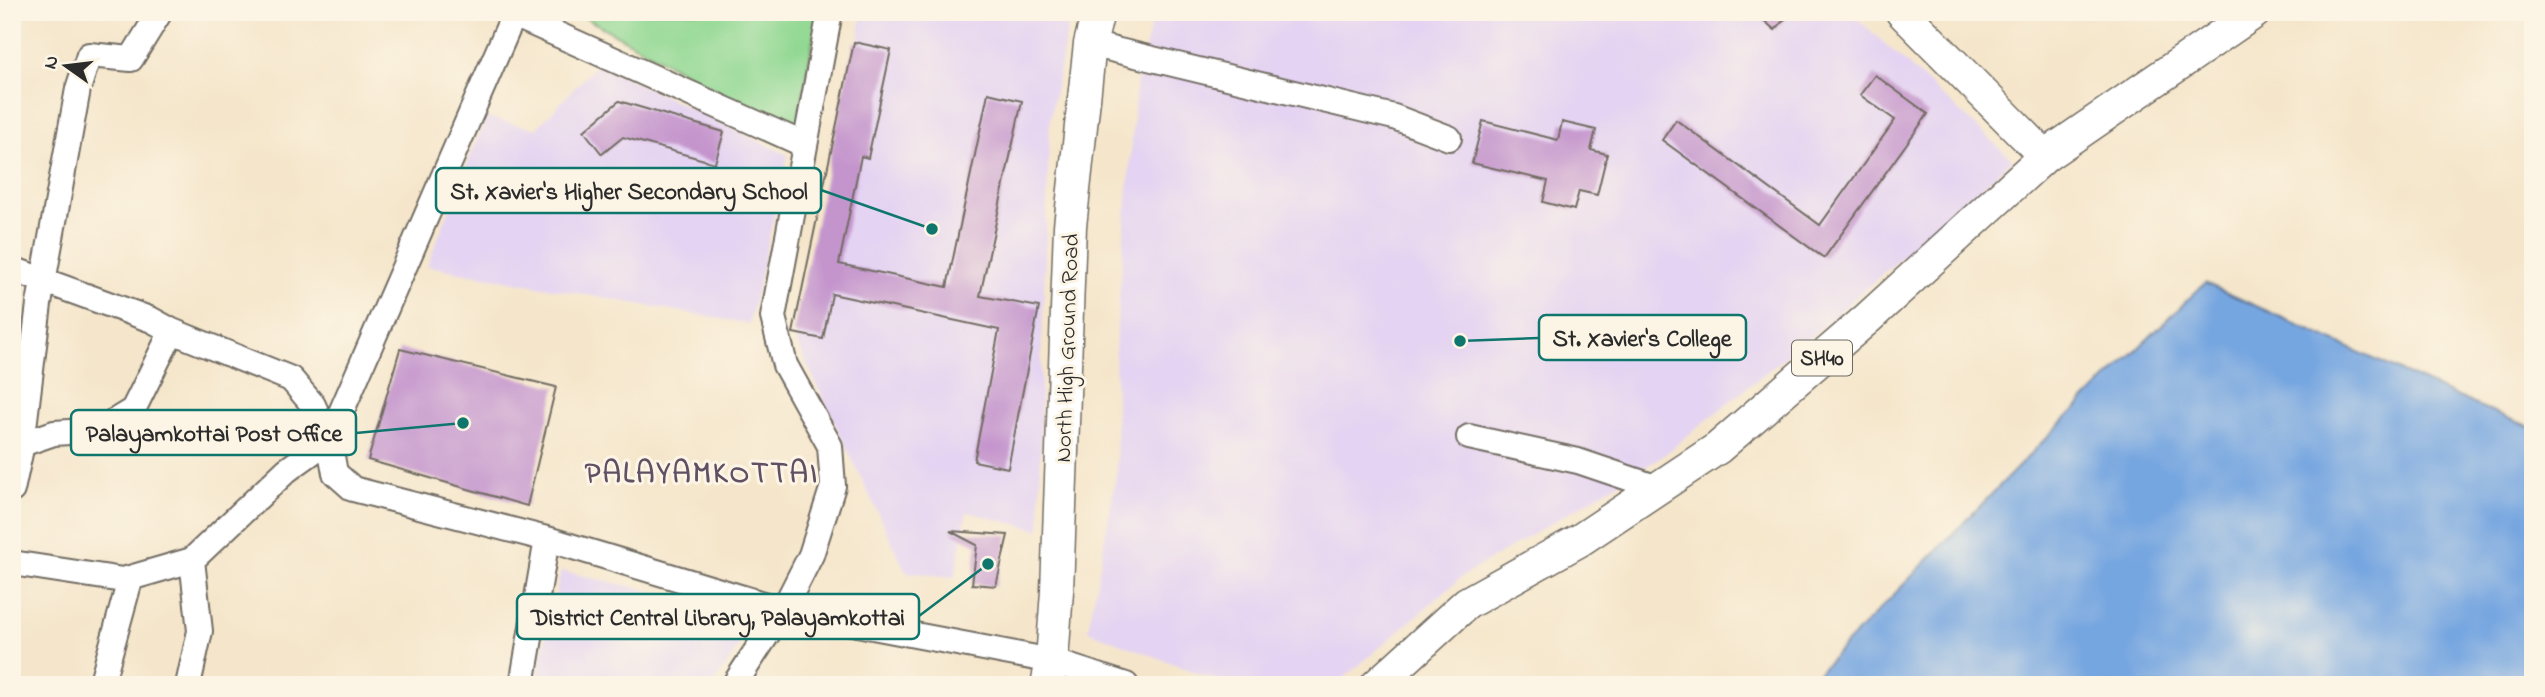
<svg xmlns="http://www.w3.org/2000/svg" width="2545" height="697" viewBox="0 0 2545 697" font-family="'Indie Flower',sans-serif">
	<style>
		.built { fill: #e4d3f2 }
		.green { fill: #91d893; stroke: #5e825f; stroke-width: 2 }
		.water { fill: #76a6e0; stroke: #506886; stroke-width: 2 }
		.building { fill: #c495cd }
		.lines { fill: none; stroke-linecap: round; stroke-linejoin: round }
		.minor-casing { stroke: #726c63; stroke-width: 28 }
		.major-casing { stroke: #726c63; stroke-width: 35 }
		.minor { stroke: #fff; stroke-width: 24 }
		.major { stroke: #fff; stroke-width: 32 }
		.labels { text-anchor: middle; stroke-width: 6; stroke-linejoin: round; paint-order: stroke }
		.shield { fill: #fcf5e5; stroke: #6a6863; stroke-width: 2 }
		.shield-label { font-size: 21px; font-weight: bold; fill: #2b2b2b }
		.street-label { font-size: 23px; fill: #2b2b2b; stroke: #fcf5e5 }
		.district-label { font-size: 30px; font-weight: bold; letter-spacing: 2px; fill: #615064; stroke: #fcf5e5 }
		.leader { fill: none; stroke: #0f766e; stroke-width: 2.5 }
		.callout-dot { fill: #0f766e; stroke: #fcf5e5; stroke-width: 2.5 }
		.callout { fill: #fcf5e5; stroke: #0f766e; stroke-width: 2.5 }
		.callout-label { font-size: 24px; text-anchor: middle; font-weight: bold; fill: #2b2b2b }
	</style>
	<rect width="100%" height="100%" fill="#fcf5e5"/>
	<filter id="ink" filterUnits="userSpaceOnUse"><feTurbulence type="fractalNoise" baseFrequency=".0143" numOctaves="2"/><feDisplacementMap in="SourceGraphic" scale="14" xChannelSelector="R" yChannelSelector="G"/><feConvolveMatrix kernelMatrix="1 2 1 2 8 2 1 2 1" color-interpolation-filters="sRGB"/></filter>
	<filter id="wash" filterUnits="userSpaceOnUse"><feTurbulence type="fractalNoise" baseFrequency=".00686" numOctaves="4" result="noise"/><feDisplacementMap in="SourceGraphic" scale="28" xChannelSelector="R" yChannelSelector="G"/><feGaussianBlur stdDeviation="1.57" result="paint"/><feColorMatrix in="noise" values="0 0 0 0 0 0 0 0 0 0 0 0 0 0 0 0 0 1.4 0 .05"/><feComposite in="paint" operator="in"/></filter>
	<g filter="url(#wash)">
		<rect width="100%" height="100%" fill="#f5e6cb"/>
		<path class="built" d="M862 12H1071L1050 118 1041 371 1040 530 967 512 955 577 906 572 795 339 858 41Z
			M1154 12H1850L2013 160 1816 332 1660 458 1463 576 1336 685H1229L1088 631 1117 471 1115 350 1136 87Z
			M597 64 788 155 749 324 427 266 486 117 536 129Z
			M561 571 753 614 739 646 713 685H535Z"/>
		<path class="green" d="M575 12H818L799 119 781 126Z"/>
		<path class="water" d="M2205 283 2476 405 2533 428V685H1806L2049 435Z"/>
		<g id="blocks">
			<path class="building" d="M1754 12H1791L1775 30Z
				M854 42 891 50 868 158 861 156 839 264 947 287 988 93 1022 101 980 296 1039 307 1008 468 974 461 999 330 832 294 823 339 793 333Z
				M1875 75 1928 114 1824 258 1662 140 1676 120 1820 225 1895 120 1860 95Z
				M619 101 724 132 715 163 623 137 602 154 584 131Z
				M1483 121 1558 140 1562 122 1596 130 1591 150 1607 154 1597 195 1579 191 1574 210 1543 202 1548 181 1472 163Z
				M400 349 556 387 527 506 368 460Z
				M950 531 1008 535 996 586 972 584 977 545Z"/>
		</g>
	</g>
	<g filter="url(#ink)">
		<use href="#blocks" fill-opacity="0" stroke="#726c63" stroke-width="2"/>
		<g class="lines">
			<g class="minor-casing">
				<path id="minor" d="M514 15 805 145
					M1090 44 1394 117 1449 138
					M12 269 152 320 172 331 291 379 313 405 329 440 335 473 353 489 547 539 783 610 1052 661 1126 685
					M1469 437 1578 461 1658 488
					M329 440 515 12
					M12 442 22 444 54 433 100 430 133 410 172 331
					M12 490 22 444 39 304 78 89 89 55 131 59 160 12
					M12 563 123 580 192 560 287 470 329 440
					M101 685 130 580
					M188 685 200 631 192 560
					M522 685 547 539
					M734 685 783 610 811 555 833 486 830 446 785 365 773 317 830 12"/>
			</g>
			<g class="major-casing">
				<path id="major" d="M1902 12 2045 156
					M1047 685 1052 661 1057 591 1070 226 1090 44 1098 12
					M1377 685 1467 603 1580 540 1718 448 1868 318 2045 156 2255 12"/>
			</g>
			<use href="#minor" class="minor"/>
			<use href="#major" class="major"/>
		</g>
	</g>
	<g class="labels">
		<rect class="shield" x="1792" y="340.5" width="60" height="35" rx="5"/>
		<g class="shield-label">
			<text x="1822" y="365">SH40</text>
		</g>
		<g class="street-label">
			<text transform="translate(1066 348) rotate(-88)" y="8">North High Ground Road</text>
		</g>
		<g class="district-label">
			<text x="702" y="482">PALAYAMKOTTAI</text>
		</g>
	</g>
	<path class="leader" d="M932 229L821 190M1460 341L1539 338M463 423L356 433M988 564L919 616"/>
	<g class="callout-dot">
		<circle cx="932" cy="229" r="7"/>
		<circle cx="1460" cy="341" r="7"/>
		<circle cx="463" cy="423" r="7"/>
		<circle cx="988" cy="564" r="7"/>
	</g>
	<g class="callout">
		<rect x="436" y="168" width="385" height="45" rx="7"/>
		<rect x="1539" y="315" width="207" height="45" rx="7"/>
		<rect x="71" y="410" width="285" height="45" rx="7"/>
		<rect x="517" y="594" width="402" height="45" rx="7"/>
	</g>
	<g class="callout-label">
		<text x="629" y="199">St. Xavier's Higher Secondary School</text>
		<text x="1642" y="346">St. Xavier's College</text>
		<text x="214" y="441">Palayamkottai Post Office</text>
		<text x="718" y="625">District Central Library, Palayamkottai</text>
	</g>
	<rect width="2545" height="697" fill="none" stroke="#fcf5e5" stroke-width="42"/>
	<g transform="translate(66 66) rotate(284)" stroke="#fcf5e5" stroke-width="5" paint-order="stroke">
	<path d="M0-5L12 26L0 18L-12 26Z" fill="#2b2b2b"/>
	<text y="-10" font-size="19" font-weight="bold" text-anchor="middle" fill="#2b2b2b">N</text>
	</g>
</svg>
